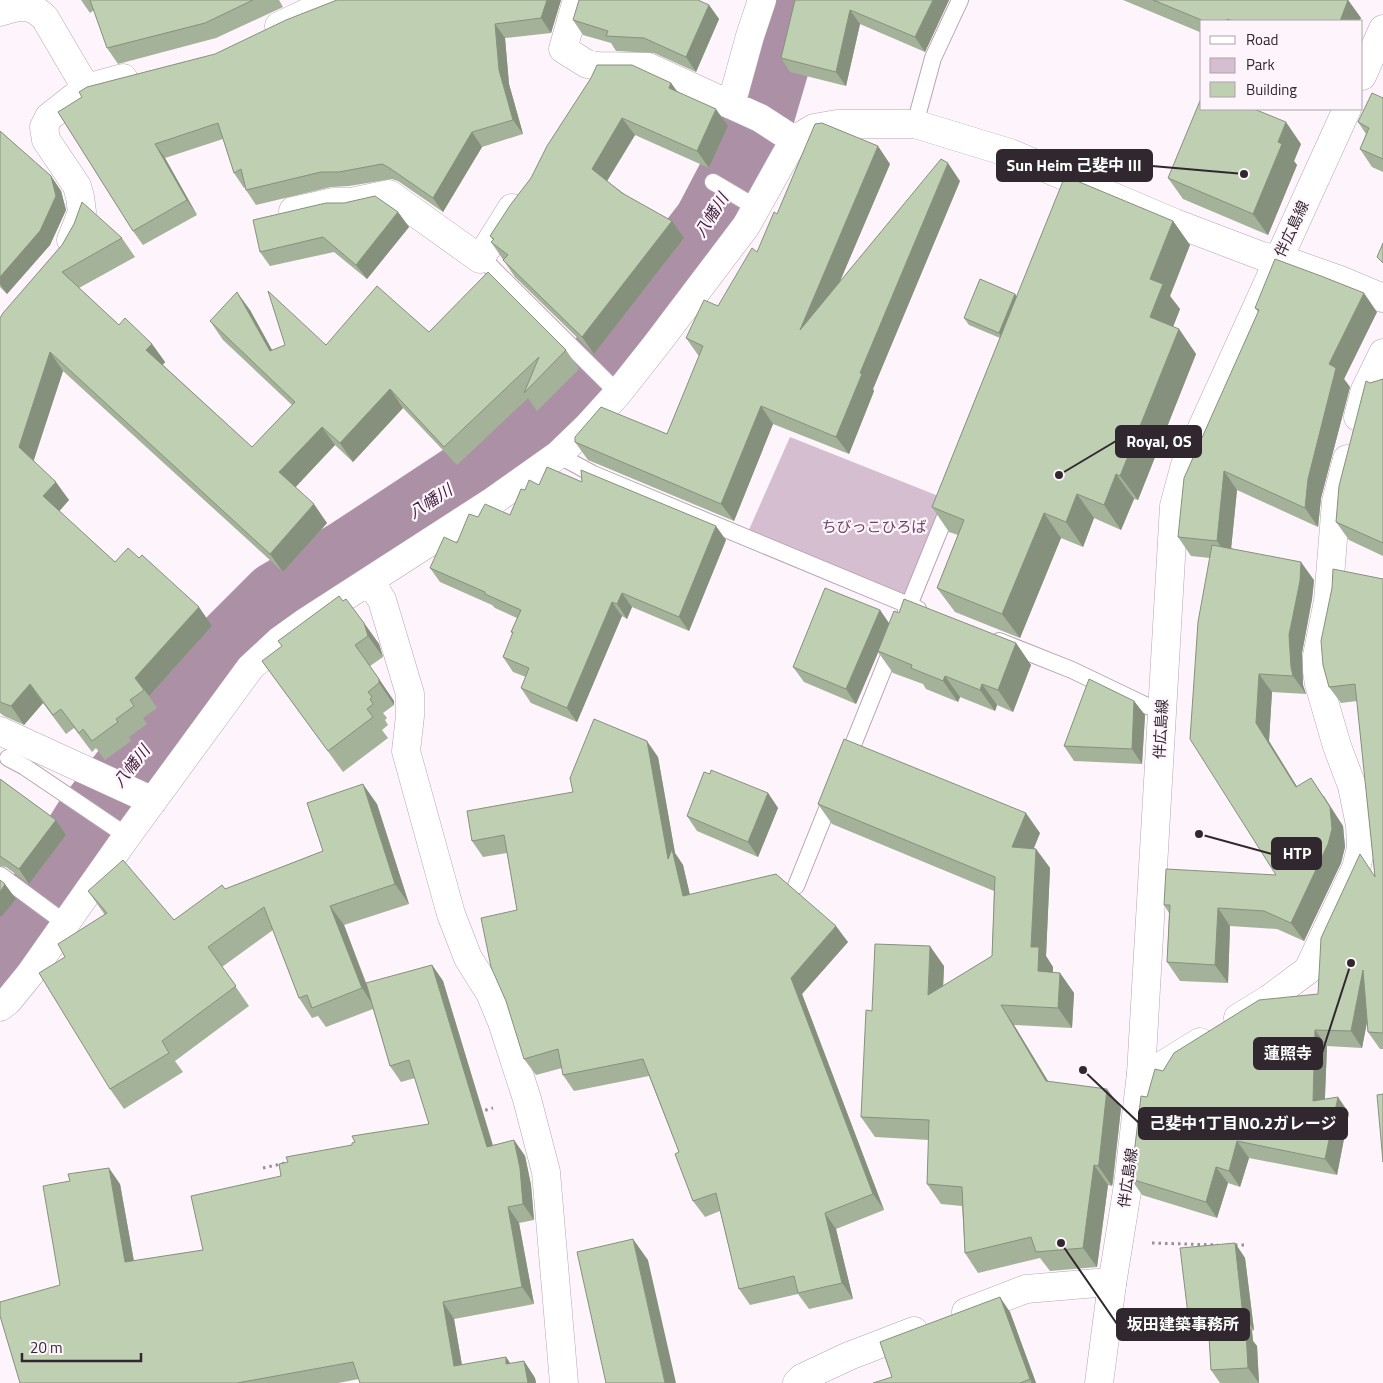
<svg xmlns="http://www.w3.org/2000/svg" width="1383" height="1383" viewBox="0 0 1383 1383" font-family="'Titillium Web','Noto Sans JP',sans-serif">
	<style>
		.green { fill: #d4becf }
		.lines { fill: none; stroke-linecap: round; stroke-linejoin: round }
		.river { stroke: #ac91a6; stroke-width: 71 }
		.lane-casing { stroke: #b8a4b3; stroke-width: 18 }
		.street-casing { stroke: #b8a4b3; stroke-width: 29 }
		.secondary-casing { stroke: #b8a4b3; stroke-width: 29 }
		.path { stroke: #978f95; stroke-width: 3; stroke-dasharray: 2.5 4; stroke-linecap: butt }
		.lane { stroke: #fff; stroke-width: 16 }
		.street { stroke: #fff; stroke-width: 28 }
		.secondary { stroke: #fff; stroke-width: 28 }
		.wall { fill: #a4b299 }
		.shaded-wall { fill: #86917d }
		.building { fill: #bfcfb2; stroke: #86917d }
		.labels { text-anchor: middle; stroke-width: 4.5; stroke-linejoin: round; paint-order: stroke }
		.street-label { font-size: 15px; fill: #30282e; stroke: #fef5fc }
		.park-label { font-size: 15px; fill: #6a4262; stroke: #fef5fc }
		.water-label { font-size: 16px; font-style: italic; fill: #401b3a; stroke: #fef5fc }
		.leader { fill: none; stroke: #30282e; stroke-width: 2 }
		.callout-dot { fill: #30282e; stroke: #fef5fc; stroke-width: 2 }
		.callout { fill: #30282e; stroke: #30282e; stroke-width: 2 }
		.callout-label { font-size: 16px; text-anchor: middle; font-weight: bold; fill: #fff }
	</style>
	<rect width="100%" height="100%" fill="#fef5fc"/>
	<path class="green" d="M790 437 946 499 904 597 748 532Z"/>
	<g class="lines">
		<path class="river" d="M0 957 23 927 88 822 213 661 277 597 351 553 512 447 556 412 597 369 709 223 751 143 793 0"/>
		<g class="lane-casing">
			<path id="lane" d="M915 124 933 58 960 0
				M713 182 757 208
				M480 259 488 264 618 393
				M558 455 593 474 918 609
				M903 620 951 502
				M999 641 1072 670 1145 705 1162 711
				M8 758 25 767 127 836
				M846 762 894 643
				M0 875 65 923
				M796 886 833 794"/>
		</g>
		<g class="street-casing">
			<path id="street" d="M577 0 563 49 587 64 598 66 648 67 760 118 794 140 814 128 837 124H915L1010 153 1175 223 1262 256 1292 263 1340 280 1383 298
				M0 12C19 6 30 3 45 18L86 88
				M279 26 323 5 337 0
				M731 105 750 36 762 0
				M293 211 334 202H351L389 194 480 259 512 208
				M71 240 82 212 80 197 77 186 46 140 44 127 49 117 86 88 123 78
				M1358 417 1365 390 1383 353
				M369 581 382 600 410 694V716L406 751 451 914 468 958 490 993 502 1022 527 1099 546 1172 564 1383
				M0 731 153 801
				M0 1007 8 1001 30 974 127 836 250 668 279 641 307 621 493 501 558 455 589 425 618 393 656 345 746 226 794 140
				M1238 1018 1269 999 1308 970 1356 868 1361 848 1360 825 1352 786 1337 746 1319 684 1317 671V656L1328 601 1336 502 1347 459
				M1141 1074 1158 1068 1200 1042
				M966 1312 1026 1289 1097 1283 1112 1284
				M797 1383 802 1378 849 1356 914 1331"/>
		</g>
		<g class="secondary-casing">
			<path id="secondary" d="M1362 76 1383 29
				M1099 1383 1112 1284 1128 1185 1141 1074 1174 506 1185 465 1347 109"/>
		</g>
		<path class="path" d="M479 1112 493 1108
			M263 1168 290 1162
			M1152 1243 1218 1245
			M1235 1245H1246"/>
		<use href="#lane" class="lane"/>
		<use href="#street" class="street"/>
		<use href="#secondary" class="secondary"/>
	</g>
	<path class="wall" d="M81 0H279L283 7 216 38 118 64 107 48 94 10 90 13Z
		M561 0 551 33 505 38 509 84 523 134 482 147 443 212 398 181 392 179 349 186 331 187 256 205 246 190 245 187 244 188 234 173 223 139 165 158 197 215 143 245 133 231 58 112Z
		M795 0H949L925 52 860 24 846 86 790 72 781 58Z
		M1123 0H1348L1361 18 1359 21H1202V33Z
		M709 5 719 19 696 72 654 53 616 51 611 43 583 35 573 20Z
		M671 83 677 91 728 126 709 168 635 135 607 181 684 238 594 354 515 277 491 242 493 240 490 236 531 178Z
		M1383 97V172L1372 167 1360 149 1366 134 1358 122Z
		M0 131 51 176 61 191 66 210 50 245 7 294 0 287Z
		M1301 144 1294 161 1297 165 1268 235 1183 199 1168 178Z
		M890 164 840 281 960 181 873 389 874 391 849 454 773 424 734 521 588 460 575 442 667 434 700 356 698 355 686 338 718 306 757 252 777 214Z
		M398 212 409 227 367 279 334 252 270 266 260 252Z
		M1173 221 1190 245 1170 296 1180 309 1173 327 1179 329 1196 354 1138 500 1134 499 1121 530 1094 518 1083 547 1061 538 1020 638 955 612 937 588 958 535 949 532 932 507 1000 338 969 325 964 318 1015 294 1017 297Z
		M122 238 135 257 79 288 119 325 152 344 165 362 163 365 252 447 292 405 223 340 210 321 250 310 272 350 326 345 429 332 566 350 579 369 537 411 528 398 457 465 403 408 353 462 335 445 295 487 327 523 283 572 63 371 33 460 69 500 59 511 115 562 212 626 149 696 157 708 143 718 147 724 129 737 131 741 105 760 96 748 92 752 74 728 66 734 43 703 24 725 4 716 0 713V318L62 245Z
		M1255 308 1377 312 1344 379 1350 387 1321 498 1318 527 1237 490 1231 548 1314 580 1312 599 1302 653 1303 685 1306 694 1272 692 1269 741 1297 787 1324 796 1343 826 1345 847 1341 863 1304 941 1277 929 1230 926 1228 983 1180 981 1167 962 1169 913 1164 905 1276 875 1210 558 1191 556 1178 537 1258 312Z
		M1383 379V556L1349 540 1336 522 1370 383Z
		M582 482 726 540 689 631 632 607 627 619 622 616 577 722 531 703 521 688 526 677 513 672 503 657 513 634 511 632 517 618 495 608 492 605 440 582 430 568 457 543 478 517 510 515 525 490 539 485Z
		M1383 579V1049H1380L1368 1032 1367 1021 1362 1048 1327 1046 1325 1099 1349 1113 1337 1175 1249 1158 1240 1187 1228 1183 1217 1218 1142 1195 1131 1179 1147 1097 1163 1071 1318 994 1375 875 1357 701 1341 703 1329 687Z
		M343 601 364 623 379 644 383 657 370 666 394 701V705L383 713 387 718 385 720 388 725 382 730 388 738 343 772 262 661Z
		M880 610 889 623 899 613 1016 643 1031 665 1013 712 997 705 995 711 960 697 958 702 926 689 923 684 893 673 878 652 856 704 804 682 793 667Z
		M1134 701 1145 715 1142 764 1074 761 1064 746Z
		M658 757 675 853 683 865 690 895 848 942 802 994 884 1210 836 1229 853 1299 809 1309 798 1294 750 1305 739 1289 720 1211 705 1217 693 1201 679 1152 649 1076 574 1091 563 1075 562 1068 536 1075 524 1059 517 910 507 853 483 857 472 841 573 792Z
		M0 779 56 820 66 835 29 884 6 867 0 866Z
		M768 793 778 808 758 857 697 831 687 816Z
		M377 804 409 904 344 925 367 985 432 965 443 981 493 1145 514 1140 525 1156 531 1185 534 1220 519 1223 534 1304 454 1319 462 1365 506 1357 510 1364 524 1361 535 1378 536 1383H360L359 1379 338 1383H20L60 1285 120 1184 134 1261 203 1250 281 1176 288 1162 429 1124 415 1078 401 1082 390 1066 373 1009 326 1027 318 1016 312 1018 299 998 273 930 222 967 249 1006 175 1061 183 1072 124 1109 110 1089 65 957 105 915 88 891 174 920 225 889 323 851Z
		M818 804 1040 833 1034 848 1036 849 1050 868 1046 956 1053 967V973H1060L1074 993 1072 1028 1014 1025 1048 1081 1121 1108 1113 1183 1112 1186 1108 1185 1097 1267 1050 1271 1040 1258 978 1273 965 1253 962 1206 941 1204 927 1184 929 1140 875 1137 861 1117 872 1011 944 966 943 986 992 956 994 891 832 824Z
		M1235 1243 1245 1258 1254 1330 1252 1331 1253 1341 1257 1346 1259 1383H1220L1211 1370 1209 1336 1199 1337 1189 1323Z
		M1010 1312 1036 1383H873L892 1377Z"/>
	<path class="shaded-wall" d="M547 0H561L551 33 541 18Z
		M933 0H949L925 52 915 37Z
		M1348 0 1361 18 1359 21H1340Z
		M709 5 719 19 696 72 686 57Z
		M850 10 860 24 846 86 836 72Z
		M495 24 505 38 509 84 523 134 513 120 499 70Z
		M671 83 683 100 669 88Z
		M716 109 728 126 709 168 697 151Z
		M622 118 635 135 604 186 592 169Z
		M1286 122 1301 144 1294 161 1297 165 1268 235 1253 214 1278 142Z
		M472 132 482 147 443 212 433 198Z
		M155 144 165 158 197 215 187 200Z
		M878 146 890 164 812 347 800 330Z
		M948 163 960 181 873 389 874 391 849 454 836 437 860 373Z
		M51 176 61 191 66 210 50 245 7 294 0 284V277Z
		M398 212 409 227 367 279 356 265Z
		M672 221 684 238 594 354 582 337Z
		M1173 221 1190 245 1170 296 1180 309 1167 342 1150 317V279Z
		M237 292 250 310 283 370 270 351Z
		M1364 293 1377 312 1344 379 1350 387 1321 498 1318 527 1305 508 1308 479 1329 364Z
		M1015 294 1020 302 1005 340 999 333Z
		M1179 329 1196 354 1138 500 1120 476Z
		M152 344 165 362 159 369 146 350Z
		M50 352 63 371 32 466 19 447Z
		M390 389 403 408 353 462 340 443Z
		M761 406 773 424 734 521 721 504Z
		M322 427 335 445 292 491 279 472Z
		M1224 471 1237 490 1230 560 1217 541Z
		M1116 474 1134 499 1121 530 1104 505Z
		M56 482 69 500 56 515 43 496Z
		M1077 494 1094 518 1083 547 1066 522Z
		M314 504 327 523 283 572 270 554Z
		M1044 513 1061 538 1020 638 1002 614Z
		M716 526 726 540 689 631 679 617Z
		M1301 562 1314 580 1312 599 1302 653 1303 685 1306 694 1293 676 1291 667 1289 635Z
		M622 593 632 607 627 619 617 604Z
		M612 602 622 616 577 722 567 708Z
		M199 607 212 626 149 696 135 678Z
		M880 610 890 625 856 704 846 689Z
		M364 623 379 644 383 657 368 636Z
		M1016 643 1031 665 1013 712 998 690Z
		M1259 674 1272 692 1269 741 1309 806 1296 787 1256 723Z
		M945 676 960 697 958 702 943 681Z
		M379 679 394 701V705L379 683Z
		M30 684 43 703 24 725 11 706Z
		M982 684 997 705 995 711 980 690Z
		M1134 701 1145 715 1142 764 1132 749Z
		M647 741 658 757 675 853 683 865 694 913 683 896 668 859Z
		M1311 778 1343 826 1345 847 1341 863 1304 941 1291 923Z
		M363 784 377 804 409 904 395 884Z
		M768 793 778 808 758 857 748 842Z
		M1026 813 1040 833 1026 867 1012 847Z
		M56 820 66 835 29 884 19 869Z
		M1036 849 1050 868 1046 956 1053 967 1052 991 1038 971 1031 947Z
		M5 884 16 899 1 917 0 915V892Z
		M330 906 344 925 375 1008 362 988Z
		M1218 908 1230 926 1228 983 1215 965Z
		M836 926 848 942 802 994 884 1210 873 1194 791 978Z
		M930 946 944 966 942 1015 928 995Z
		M432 965 443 981 498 1163 487 1147Z
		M1363 970 1374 987 1362 1048 1351 1031Z
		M1060 973 1074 993 1072 1028 1058 1008Z
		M1001 1005 1014 1025 1060 1101 1046 1081Z
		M1315 1030 1327 1046 1324 1117 1313 1101Z
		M1107 1089 1121 1108 1112 1186 1098 1166Z
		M1338 1097 1349 1113 1337 1175 1325 1159Z
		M514 1140 525 1156 531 1185 534 1220 523 1204Z
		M1237 1141 1249 1158 1240 1187 1229 1171Z
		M1094 1165 1108 1185 1097 1267 1083 1248Z
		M1216 1167 1228 1183 1217 1218 1206 1202Z
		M109 1168 120 1184 137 1279 125 1262Z
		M508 1207 519 1223 534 1304 522 1287Z
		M825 1213 836 1229 853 1299 842 1283Z
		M633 1239 648 1260 676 1383H665Z
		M1235 1243 1245 1258 1254 1330 1243 1316Z
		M1000 1297 1010 1312 1036 1383H1032L1030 1379Z
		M443 1302 454 1319 465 1383 454 1366Z
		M1242 1316 1252 1331 1253 1341 1257 1346 1259 1383 1248 1368Z
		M506 1357 517 1373 506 1364Z
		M524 1361 535 1378 536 1383H528Z"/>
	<path class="building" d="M90 0H253L205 23 107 48Z
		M337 0H547L541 18 495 24 499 70 513 120 472 132 433 198 388 167 382 164 339 172H321L246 190 241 169 234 173 218 123 155 144 187 200 133 231 58 112 82 97 79 92 87 87 215 54 286 20Z
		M579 0H698L709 5 686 57 644 38 606 36 608 31 573 20Z
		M795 0H933L915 37 850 10 836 72 781 58Z
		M1153 0H1348L1340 21H1233L1227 19 1226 21H1204Z
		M597 65H632L671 83 669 88 716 109 697 151 622 118 592 169 622 193 672 221 582 337 503 260 508 255 491 242 494 239 490 236 511 204 531 178 547 146 591 78Z
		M1372 93 1383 98V97V159L1360 149 1369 128 1358 122Z
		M1202 96V109H1254L1286 122 1278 142 1282 144 1253 214 1168 178Z
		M822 123 878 146 800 330 941 159 948 163 860 373 862 374 836 437 761 406 721 504 575 442V437L601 407 667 434 703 346 686 338 704 300 718 306 752 248 757 252 774 212 777 214 815 124Z
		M0 131 51 176 56 196 40 231 0 277Z
		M1065 176 1173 221 1150 279 1163 284 1150 317 1179 329 1120 476 1116 474 1104 505 1077 494 1066 522 1044 513 1002 614 937 588 964 520 932 507Z
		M375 196 398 212 356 265 323 237 260 252 253 220 326 203H344Z
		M82 202 122 238 62 272 119 325 125 318 152 344 146 350 252 447 295 402 210 321 237 292 270 351 285 345 268 291 326 345 377 286 429 332 488 272 566 350 524 393 539 357 444 447 390 389 340 443 322 427 279 472 314 504 270 554 50 352 19 447 56 482 43 496 115 562 128 548 139 558 142 555 199 607 135 678 144 690 130 700 134 706 116 719 118 722 92 741 83 729 79 733 61 709 53 715 30 684 11 706 0 702V318L3 313 62 245 74 224Z
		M1383 243V263L1377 257Z
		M1275 259 1321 276 1364 293 1329 364 1336 368 1308 479 1305 508 1224 471 1217 541 1178 537 1184 478 1259 310 1255 308Z
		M980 279 1015 294 999 333 964 318Z
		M1383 379V543L1336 522 1339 486 1366 381 1370 383Z
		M547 467 582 482 581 470 716 526 679 617 622 593 617 604 612 602 567 708 521 688 529 668 503 657 513 632H511L521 610 485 594V592L430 568 444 537 457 543 469 514 478 517 485 504 510 515 521 489 525 490 529 480 539 485Z
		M1212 545 1301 562 1300 581 1289 635 1291 667 1293 676 1259 674 1256 723 1296 787 1311 778 1330 807 1332 829 1328 844 1291 923 1264 911 1218 908 1215 965 1167 962 1170 905H1164L1166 869 1276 875 1190 739 1198 622Z
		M1333 569 1383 579V1033L1368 1032 1363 970 1351 1031 1315 1030 1313 1101 1338 1097 1325 1159 1237 1141 1229 1171 1216 1167 1206 1202 1131 1179 1141 1096 1147 1097 1155 1069 1163 1071 1174 1053 1259 1000 1318 994 1321 938 1360 854 1375 877 1355 684 1329 687 1323 665 1321 641 1332 588Z
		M825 588 880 610 846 689 793 667Z
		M339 596 343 601 346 599 364 623 368 636 355 645 379 679V683L368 692 372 697 370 699 373 704 367 709 373 717 328 751 262 661 282 646 278 641Z
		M904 599 1016 643 998 690 982 684 980 690 945 676 943 681 911 668 912 665 878 651 894 611 899 613Z
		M1089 679 1134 701 1132 749 1064 746Z
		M594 719 647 741 668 859 672 849 683 896 776 874 836 926 791 978 873 1194 825 1213 842 1283 798 1293 794 1276 739 1289 716 1193 693 1201 675 1154 679 1152 643 1059 563 1075 558 1049 524 1059 506 1001 491 967 481 918 517 910 504 835 472 841 467 811 573 792 570 778Z
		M844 739 1026 813 1012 847 1036 849 1031 947H1039L1038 971 1060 973 1058 1008 1001 1005 1046 1081 1107 1089 1099 1163 1098 1166 1094 1165 1083 1248 1036 1252 1031 1237 965 1253 962 1187 927 1184 929 1120 861 1117 866 1010 872 1011 875 944 930 946 928 995 992 956 995 877 818 804Z
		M711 770 768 793 748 842 687 816 704 772 710 774Z
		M0 779 56 820 19 869 0 856Z
		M363 784 395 884 330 906 362 988 312 1008 307 995 299 998 264 907 208 947 236 986 162 1041 169 1053 110 1089 39 973 65 957 58 944 107 913 88 891 123 860 174 920 222 885 225 889 323 851 307 803Z
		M0 880 5 884 0 892Z
		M432 965 487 1147 514 1140 520 1168 523 1204 508 1207 522 1287 443 1302 454 1366 506 1357V1364L524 1361 528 1383H360L353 1362 237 1383H20L0 1316V1302L60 1285 43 1186 70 1181 68 1174 109 1168 125 1262 203 1250 191 1196 281 1176 279 1164 288 1162 286 1157 352 1145V1143L355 1142 352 1136 429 1124 409 1060 390 1066 366 983Z
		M1383 1094V1162L1377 1095Z
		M633 1239 665 1383H606L577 1252Z
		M1235 1243 1243 1316H1242L1244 1331H1246L1248 1368 1211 1370 1208 1320 1189 1323 1180 1248Z
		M1000 1297 1030 1379 1020 1383H873L892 1377 880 1342Z"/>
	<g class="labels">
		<g class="street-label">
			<text transform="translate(1292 229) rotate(-65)" y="5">伴広島線</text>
			<text transform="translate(1161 729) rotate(-87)" y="5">伴広島線</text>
			<text transform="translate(1128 1178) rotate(-82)" y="5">伴広島線</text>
		</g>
		<g class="park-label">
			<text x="874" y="532">ちびっこひろば</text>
		</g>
		<g class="water-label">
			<text transform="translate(711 215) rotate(-58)" y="6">八幡川</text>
			<text transform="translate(430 501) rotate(-33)" y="6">八幡川</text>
			<text transform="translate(131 766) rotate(-52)" y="6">八幡川</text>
		</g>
	</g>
	<path class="leader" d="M1244 174L1152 166M1059 475L1116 441M1199 834L1272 854M1351 963L1322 1053M1083 1070L1139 1123M1061 1243L1117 1324"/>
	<g class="callout-dot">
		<circle cx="1244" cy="174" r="5"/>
		<circle cx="1059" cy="475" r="5"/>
		<circle cx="1199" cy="834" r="5"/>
		<circle cx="1351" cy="963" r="5"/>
		<circle cx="1083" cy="1070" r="5"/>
		<circle cx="1061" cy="1243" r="5"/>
	</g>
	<g class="callout">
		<rect x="997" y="150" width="155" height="31" rx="5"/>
		<rect x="1116" y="426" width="85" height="31" rx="5"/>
		<rect x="1272" y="838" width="49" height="31" rx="5"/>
		<rect x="1254" y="1038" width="68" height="31" rx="5"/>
		<rect x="1139" y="1108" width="208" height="31" rx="5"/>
		<rect x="1117" y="1309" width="132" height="31" rx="5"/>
	</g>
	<g class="callout-label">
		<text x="1074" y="171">Sun Heim 己斐中 III</text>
		<text x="1159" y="447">Royal, OS</text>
		<text x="1297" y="859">HTP</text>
		<text x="1288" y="1059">蓮照寺</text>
		<text x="1243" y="1129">己斐中1丁目NO.2ガレージ</text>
		<text x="1183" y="1330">坂田建築事務所</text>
	</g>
	<rect x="1200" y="20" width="162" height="90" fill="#fef5fc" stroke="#aca3aa"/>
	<rect x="1210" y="36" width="25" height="8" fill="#ffffff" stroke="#aca3aa"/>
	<text x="1246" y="45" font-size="15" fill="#30282e">Road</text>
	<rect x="1210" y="58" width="25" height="15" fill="#d4becf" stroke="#aca3aa"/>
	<text x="1246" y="70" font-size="15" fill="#30282e">Park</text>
	<rect x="1210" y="82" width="25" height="15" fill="#bfcfb2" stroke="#aca3aa"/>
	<text x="1246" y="95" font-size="15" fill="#30282e">Building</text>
	<path d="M22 1353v8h119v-8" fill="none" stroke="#30282e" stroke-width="2.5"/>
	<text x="30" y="1353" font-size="15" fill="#30282e" stroke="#fef5fc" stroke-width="4" paint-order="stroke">20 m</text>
</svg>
